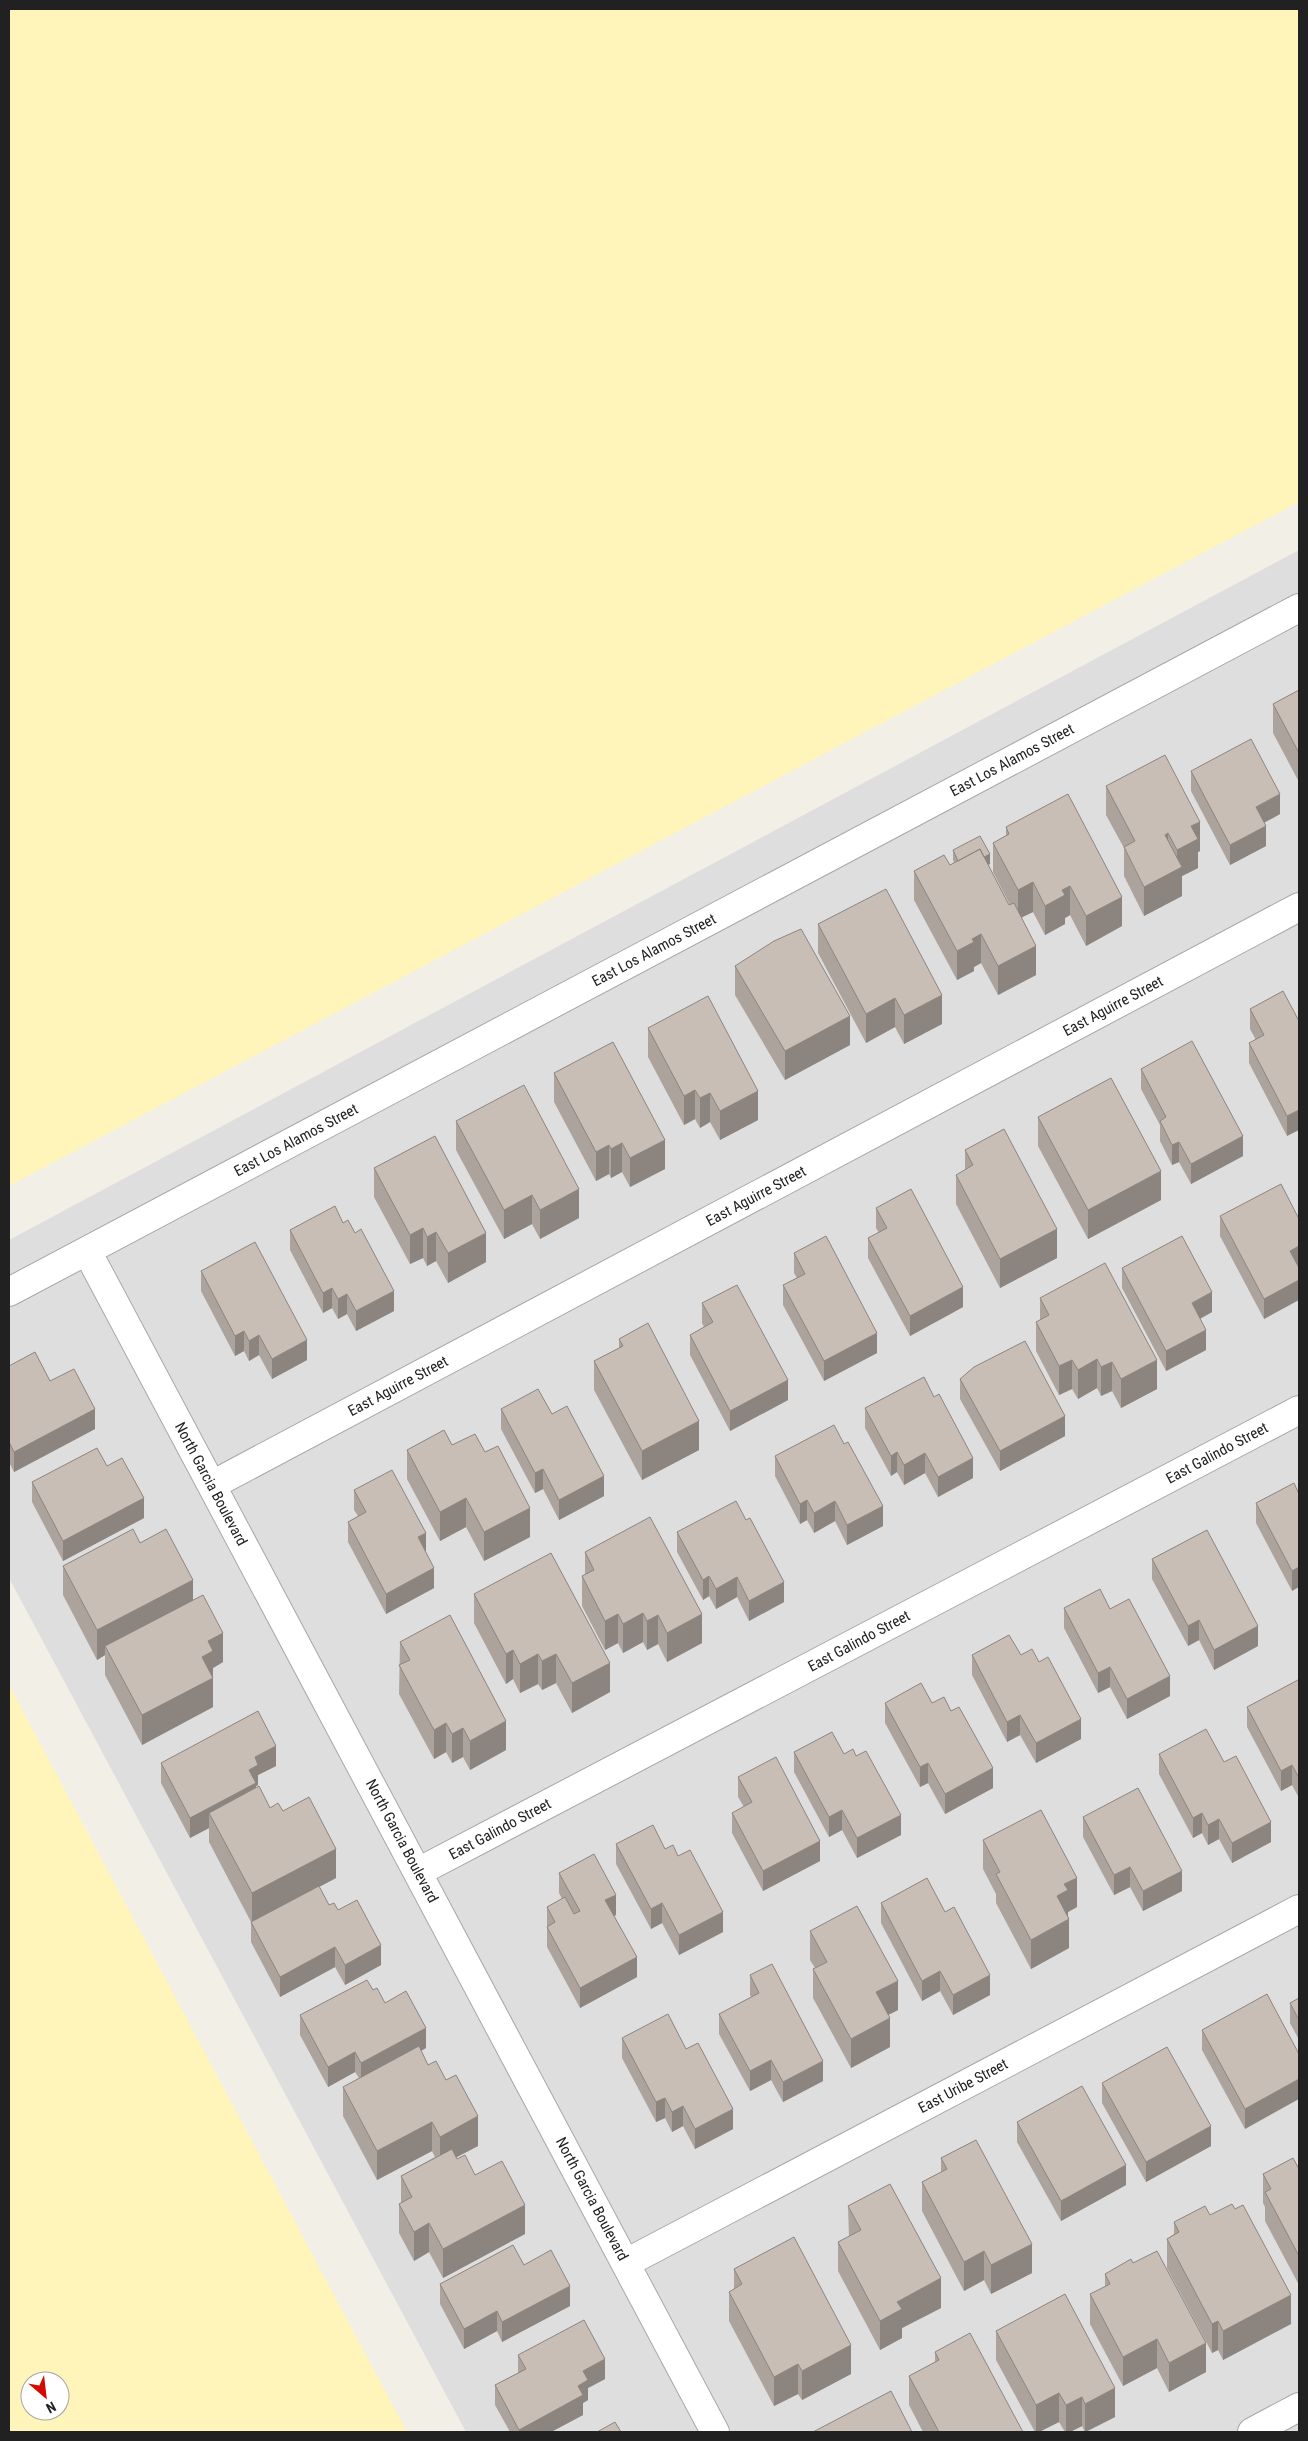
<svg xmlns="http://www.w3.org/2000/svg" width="1308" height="2441" viewBox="0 0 1308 2441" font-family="'Roboto Condensed',sans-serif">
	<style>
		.residential { fill: #dfdede }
		.sand { fill: #fff4b9; fill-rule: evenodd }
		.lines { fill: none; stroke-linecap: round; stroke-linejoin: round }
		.minor-casing { stroke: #a8a8a8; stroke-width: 30 }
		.minor { stroke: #fff; stroke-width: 28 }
		.wall { fill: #aca39d }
		.shaded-wall { fill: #8c857f }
		.building { fill: #c8beb6; stroke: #8c857f }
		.labels { text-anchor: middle; stroke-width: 5; stroke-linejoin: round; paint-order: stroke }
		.street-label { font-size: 15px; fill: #212121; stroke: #fff }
	</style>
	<rect width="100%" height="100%" fill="#f2efe7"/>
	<path class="residential" d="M1299 550V2432H466L9 1578V1240Z"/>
	<path class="sand" d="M9 9H1299V502L9 1186Z
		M9 1685 407 2432H9ZM30 2381H60V2411H30Z"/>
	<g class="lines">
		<g class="minor-casing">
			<path id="minor" d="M87 1251 715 2432
				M9 1292 1299 608
				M212 1485 1299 907
				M418 1872 1299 1410
				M626 2263 1299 1909
				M1252 2432 1299 2407"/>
		</g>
		<use href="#minor" class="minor"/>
	</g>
	<path class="wall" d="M1299 690V782L1273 733V704Z
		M1191 771 1280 814 1264 823 1266 846 1230 865 1191 791Z
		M1106 786 1200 851 1198 852V868L1182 876V896L1144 916 1124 876V848L1106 815Z
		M1006 827 1122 926 1086 946 1070 915 1065 918V924L1045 935 1033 912 1021 918 1036 975 998 995 981 963 974 967V971L957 980 914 900V871L950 865 954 863 953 860V850L990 864 988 865 1009 905H1010L993 872V843L1006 836Z
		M818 924 942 1024 904 1044 895 1027 866 1043 818 953Z
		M735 966 850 1045 785 1080 735 995Z
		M1250 1009 1299 1021 1287 1136 1249 1063V1043L1256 1040 1250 1029Z
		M648 1028 758 1120 720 1140 710 1122 700 1128 695 1119 684 1125 648 1057Z
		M1141 1069 1243 1156 1191 1184 1179 1162 1172 1165 1160 1141V1125L1141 1089Z
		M554 1073 665 1169 630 1187 622 1172 611 1178 609 1174 596 1181 554 1102Z
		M1038 1117 1161 1200 1088 1239 1038 1146Z
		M456 1121 579 1218 540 1239 532 1224 504 1239 456 1150Z
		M965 1150 1057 1258 1000 1288 956 1204V1175L965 1170Z
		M374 1168 486 1262 448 1283 436 1261 427 1266 423 1258 410 1264 374 1197Z
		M876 1208 963 1307 910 1336 868 1258V1238L879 1233 876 1228Z
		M1220 1216 1298 1266 1264 1319 1220 1236Z
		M343 1223 394 1311 356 1331 347 1314 338 1319 332 1308 323 1313 290 1250V1230Z
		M794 1253 877 1353 824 1381 783 1305V1285L797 1278 794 1273Z
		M1122 1268 1212 1312 1200 1319 1206 1350 1166 1371 1122 1288Z
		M201 1271 307 1360 272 1379 259 1355 249 1361 244 1351 235 1356 201 1291Z
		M1040 1298 1157 1389 1121 1408 1112 1391 1101 1396 1097 1388 1078 1399 1072 1389 1059 1395 1036 1351V1322L1040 1320Z
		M702 1303 788 1400 730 1431 690 1355V1335L704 1327 702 1323Z
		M619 1339 699 1450 642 1480 594 1390V1361L619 1348Z
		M9 1366 50 1381 95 1429 14 1472 9 1462Z
		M960 1379 1065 1436 1000 1471 960 1399Z
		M865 1408 973 1478 938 1497 925 1473 904 1485 897 1472 891 1476 865 1428Z
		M501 1409 552 1414 604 1496 559 1520 543 1489 535 1493 501 1429Z
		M452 1445 530 1537 484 1561 466 1527 440 1541 407 1479V1450Z
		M775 1456 883 1526 847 1545 835 1521 814 1533 807 1520 800 1524 775 1476Z
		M107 1466 144 1518 63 1561 32 1502V1482Z
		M354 1490 426 1552 434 1588 386 1614 348 1542V1522L358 1516 354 1510Z
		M1299 1494 1292 1591 1256 1523V1503Z
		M677 1532 784 1602 749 1621 737 1597 716 1609 709 1596 703 1600 677 1552Z
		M140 1543 193 1600 223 1662 213 1668V1707L142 1745 105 1675V1655L97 1660 63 1595V1566Z
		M585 1552 702 1643 667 1662 658 1644 647 1650 643 1642 623 1653 618 1643 605 1650 582 1606V1576L585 1575Z
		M1152 1559 1258 1646 1214 1670 1199 1640 1188 1646 1152 1579Z
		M474 1594 610 1692 572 1713 556 1683 542 1690 538 1684 520 1693 513 1679 506 1684 474 1623Z
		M1064 1608 1110 1609 1170 1696 1127 1719 1110 1687 1098 1693 1064 1628Z
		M400 1642 506 1750 470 1770 463 1757 452 1763 446 1752 434 1759 399 1694Z
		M972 1655 1081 1739 1036 1763 1020 1735 1007 1742 972 1675Z
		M1299 1681V1798L1292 1785 1281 1791 1247 1727V1707Z
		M885 1703H932L951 1711 993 1788 945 1814 928 1783 920 1787 885 1723Z
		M794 1752 844 1754 901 1835 857 1858 842 1830 829 1837 794 1772Z
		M1159 1754 1224 1762 1271 1842 1232 1863 1219 1839 1208 1845 1202 1833 1193 1838 1159 1774Z
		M161 1763 276 1766 258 1775V1785L256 1786V1788L270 1808 283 1811 336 1878 319 1887 329 1905 338 1910 381 1965 345 1985 335 1967 280 1997 251 1942V1922L209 1842V1828L190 1838 161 1783Z
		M738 1777 820 1861 763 1891 732 1833V1813L744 1807 738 1797Z
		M1083 1817 1182 1891 1143 1911 1130 1887 1114 1895 1083 1837Z
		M983 1840 1077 1907 1068 1912 1069 1948 1031 1969 996 1903V1894L983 1869Z
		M616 1844 665 1849 678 1856 723 1932 679 1955 662 1923 651 1929 616 1864Z
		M559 1873 616 1915 614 1916 637 1977 580 2008 547 1947V1907L562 1899 559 1893Z
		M881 1903 945 1912 990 1995 953 2015 940 1991 922 2001 881 1923Z
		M810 1931 898 2010 888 2015 890 2047 851 2068 813 1998V1969L815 1968 810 1960Z
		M750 1975 823 2081 783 2102 771 2080 750 2091 719 2034V2014L751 1997 750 1995Z
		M373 1990 426 2048 421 2051 428 2065 478 2146 456 2157 457 2159 475 2175 525 2234 443 2278 429 2252 414 2261 399 2233V2204L401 2203V2176L435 2157 432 2151 377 2180 343 2116V2087L359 2078 355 2072 328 2087 300 2035V2015Z
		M1299 1998V2040L1290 2023V2003Z
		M1202 2030 1299 2054 1245 2129 1202 2050Z
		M622 2038 686 2049 733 2129 695 2149 683 2126 672 2132 665 2118 656 2122 622 2058Z
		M1102 2083 1211 2146 1146 2182 1102 2103Z
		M1017 2122 1126 2185 1061 2221 1017 2142Z
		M941 2158 1032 2273 991 2294 984 2280 964 2291 922 2211V2182L941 2172Z
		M1299 2169V2285L1265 2221V2207L1263 2203V2174Z
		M848 2206 941 2308 902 2328V2338L880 2350 838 2271V2242L849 2237Z
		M1210 2215 1291 2324 1223 2360 1218 2350 1212 2353 1167 2268V2239L1174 2234V2222Z
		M1133 2263 1206 2372 1169 2392 1157 2368 1123 2386 1090 2324V2294L1105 2287V2274Z
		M524 2265 570 2306 502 2342 497 2331 464 2349 440 2304V2284Z
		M734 2269 851 2374 802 2400 798 2394 774 2406 729 2321V2292L734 2289Z
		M996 2331 1115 2417 1086 2432H1085L1082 2426 1070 2432H1065L1059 2422 1039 2432H1035L996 2360Z
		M935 2352 1023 2432H923L909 2405V2376L935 2362Z
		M518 2355 605 2379 588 2388V2400L583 2403V2415L551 2432H510L495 2405V2385L518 2373Z"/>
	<path class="shaded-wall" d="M1280 794V814L1256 827V807Z
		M1200 822V851L1198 852V868L1182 876V896L1144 916V887L1177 869V850L1191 826Z
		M1266 826V846L1230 865V845Z
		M1168 833V862L1165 835Z
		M990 854V864L962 878V868Z
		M1033 882V912L1018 919V890Z
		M1070 886V915L1065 918V924L1045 935V906L1062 890Z
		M1122 897V926L1086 946V916Z
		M981 934V963L974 967V971L957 980V951L972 939Z
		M1036 946V975L998 995V966Z
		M942 995V1024L904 1044V1015Z
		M895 998V1027L866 1043V1014Z
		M850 1016V1045L785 1080V1051Z
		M695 1090V1119L684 1125V1096Z
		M758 1091V1120L720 1140V1111Z
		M710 1093V1122L700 1128V1098Z
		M1299 1110V1130L1287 1136V1116Z
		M1243 1136V1156L1191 1184V1164Z
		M665 1140V1169L630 1187V1158Z
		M1179 1142V1162L1172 1165V1145Z
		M622 1143V1172L611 1178V1149Z
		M609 1145V1174L596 1181V1152Z
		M1161 1171V1200L1088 1239V1210Z
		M579 1189V1218L540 1239V1210Z
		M532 1195V1224L504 1239V1210Z
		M423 1228V1258L410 1264V1235Z
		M1057 1229V1258L1000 1288V1259Z
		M436 1232V1261L427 1266V1237Z
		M486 1233V1262L448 1283V1253Z
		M1299 1246V1266L1290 1271V1251Z
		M1299 1280V1300L1264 1319V1299Z
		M963 1287V1307L910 1336V1316Z
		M332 1288V1308L323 1313V1293Z
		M394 1291V1311L356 1331V1311Z
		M1212 1292V1312L1192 1323V1303Z
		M347 1294V1314L338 1319V1299Z
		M1206 1330V1350L1166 1371V1351Z
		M244 1331V1351L235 1356V1336Z
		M877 1333V1353L824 1381V1361Z
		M259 1335V1355L249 1361V1341Z
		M307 1340V1360L272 1379V1359Z
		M1097 1359V1388L1078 1399V1370Z
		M1072 1360V1389L1059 1395V1366Z
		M1157 1360V1389L1121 1408V1379Z
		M1112 1362V1391L1101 1396V1367Z
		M788 1380V1400L730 1431V1411Z
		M95 1409V1429L14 1472V1452Z
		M1065 1416V1436L1000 1471V1451Z
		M699 1421V1450L642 1480V1451Z
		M897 1452V1472L891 1476V1456Z
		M925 1453V1473L904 1485V1465Z
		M973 1458V1478L938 1497V1477Z
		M543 1469V1489L535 1493V1473Z
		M604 1476V1496L559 1520V1500Z
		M144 1498V1518L63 1561V1541Z
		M466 1498V1527L440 1541V1512Z
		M807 1500V1520L800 1524V1504Z
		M835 1501V1521L814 1533V1513Z
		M883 1506V1526L847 1545V1525Z
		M530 1508V1537L484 1561V1532Z
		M426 1533V1553L418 1537Z
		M1299 1567V1587L1292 1591V1571Z
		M434 1568V1588L386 1614V1594Z
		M709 1576V1596L703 1600V1580Z
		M737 1577V1597L716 1609V1589Z
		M193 1580V1609L105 1646V1655L97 1660V1630Z
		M784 1582V1602L749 1621V1601Z
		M643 1613V1642L623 1653V1624Z
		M618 1614V1643L605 1650V1621Z
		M702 1614V1643L667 1662V1633Z
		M658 1615V1644L647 1650V1621Z
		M1199 1620V1640L1188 1646V1626Z
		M1258 1626V1646L1214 1670V1650Z
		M223 1633V1662L213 1668V1707L142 1745V1715L202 1657 208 1641Z
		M513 1650V1679L506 1684V1654Z
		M538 1654V1684L520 1693V1664Z
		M556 1654V1683L542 1690V1661Z
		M610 1663V1692L572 1713V1683Z
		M1110 1667V1687L1098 1693V1673Z
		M1170 1676V1696L1127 1719V1699Z
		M1020 1715V1735L1007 1742V1722Z
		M1081 1719V1739L1036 1763V1743Z
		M506 1721V1750L470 1770V1741Z
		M446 1723V1752L434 1759V1730Z
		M463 1728V1757L452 1763V1734Z
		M276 1746V1766L258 1775V1785L256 1786V1803L209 1813V1828L190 1838V1818L249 1770 255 1757Z
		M928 1763V1783L920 1787V1767Z
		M1292 1765V1785L1281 1791V1771Z
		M993 1768V1788L945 1814V1794Z
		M842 1810V1830L829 1837V1817Z
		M1202 1813V1833L1193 1838V1818Z
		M901 1815V1835L857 1858V1838Z
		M1219 1819V1839L1208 1845V1825Z
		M1271 1822V1842L1232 1863V1843Z
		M820 1841V1861L763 1891V1871Z
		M336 1849V1878L252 1922V1893Z
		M1130 1867V1887L1114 1895V1875Z
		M1182 1871V1891L1143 1911V1891Z
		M1077 1878V1907L1068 1912V1920L1057 1896 1064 1884Z
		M616 1895V1915L605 1920V1900Z
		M662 1903V1923L651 1929V1909Z
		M723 1912V1932L679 1955V1935Z
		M1069 1919V1948L1031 1969V1940Z
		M381 1945V1965L345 1985V1965Z
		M335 1947V1967L280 1997V1977Z
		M637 1957V1977L580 2008V1988Z
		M940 1971V1991L922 2001V1981Z
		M990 1975V1995L953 2015V1995Z
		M898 1981V2010L876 2021V1992Z
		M890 2018V2047L851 2068V2039Z
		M426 2028V2048L361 2083V2063Z
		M355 2052V2072L328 2087V2067Z
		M771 2060V2080L750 2091V2071Z
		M823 2061V2081L783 2102V2082Z
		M1299 2079V2099L1245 2129V2109Z
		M665 2098V2118L656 2122V2102Z
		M683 2106V2126L672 2132V2112Z
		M733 2109V2129L695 2149V2129Z
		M478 2116V2146L440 2166V2137Z
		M432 2122V2151L377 2180V2151Z
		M1211 2126V2146L1146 2182V2162Z
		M1126 2165V2185L1061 2221V2201Z
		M525 2205V2234L443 2278V2249Z
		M429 2223V2252L414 2261V2232Z
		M1032 2244V2273L991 2294V2265Z
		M984 2251V2280L964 2291V2262Z
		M941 2278V2308L902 2328V2338L880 2350V2321L897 2302Z
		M570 2286V2306L502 2342V2322Z
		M1291 2295V2324L1223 2360V2331Z
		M497 2311V2331L464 2349V2329Z
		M1218 2321V2350L1212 2353V2324Z
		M1157 2339V2368L1123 2386V2357Z
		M1206 2343V2372L1169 2392V2363Z
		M851 2345V2374L802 2400V2371Z
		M605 2359V2379L588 2388V2400L583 2403V2415L551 2432H519V2430L578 2386 583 2371Z
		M798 2364V2394L774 2406V2377Z
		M1115 2388V2417L1085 2432V2404Z
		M1059 2393V2422L1039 2432H1036V2405Z
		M1082 2397V2426L1070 2432H1066V2405Z"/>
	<path class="building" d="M1299 690V753L1273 704Z
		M1251 739 1280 794 1256 807 1266 826 1230 845 1191 771Z
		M1165 755 1200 822 1191 826 1198 839 1177 850 1168 833 1165 835 1182 867 1144 887 1124 847 1135 841 1106 786Z
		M1068 794 1122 897 1086 916 1070 886 1062 890 1065 895 1045 906 1033 882 1018 890 993 843 1009 834 1006 827Z
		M980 836 990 854 984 857 980 849 958 861 953 850Z
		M980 849 1009 905 1014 903 1036 946 998 966 981 934 972 939 974 942 957 951 914 871 944 855 950 865Z
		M886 889 942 995 904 1015 895 998 866 1014 818 924Z
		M801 929 850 1016 785 1051 735 966 774 941Z
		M1283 991 1299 1021V1110L1287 1116 1249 1043 1264 1035 1250 1009Z
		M708 996 758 1091 720 1111 710 1093 700 1098 695 1090 684 1096 648 1028Z
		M1192 1041 1243 1136 1191 1164 1179 1142 1172 1145 1160 1121 1166 1117 1141 1069Z
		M613 1042 665 1140 630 1158 622 1143 611 1149 609 1145 596 1152 554 1073Z
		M1111 1078 1161 1171 1088 1210 1038 1117Z
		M524 1085 579 1189 540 1210 532 1195 504 1210 456 1121Z
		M1004 1129 1057 1229 1000 1259 956 1175 973 1165 965 1150Z
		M435 1136 486 1233 448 1253 436 1232 427 1237 423 1228 410 1235 374 1168Z
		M1281 1184 1299 1219V1246L1290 1251 1299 1268V1280L1264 1299 1220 1216Z
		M911 1189 963 1287 910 1316 868 1238 887 1228 876 1208Z
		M335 1206 343 1223 348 1220 355 1233 361 1229 394 1291 356 1311 347 1294 338 1299 332 1288 323 1293 290 1230Z
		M826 1236 877 1333 824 1361 783 1285 805 1274 794 1253Z
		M1182 1236 1212 1292 1192 1303 1206 1330 1166 1351 1122 1268Z
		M255 1242 307 1340 272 1359 259 1335 249 1341 244 1331 235 1336 201 1271Z
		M1105 1263 1157 1360 1121 1379 1112 1362 1101 1367 1097 1359 1078 1370 1072 1360 1059 1366 1036 1322 1049 1315 1040 1298Z
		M737 1285 788 1380 730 1411 690 1335 713 1322 702 1303Z
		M648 1323 699 1421 642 1451 594 1361 623 1346 619 1339Z
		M1025 1341 1065 1416 1000 1451 960 1379 974 1367Z
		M35 1352 50 1381 74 1369 95 1409 14 1452 9 1442V1366Z
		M924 1377 934 1397 939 1394 973 1458 938 1477 925 1453 904 1465 897 1452 891 1456 865 1408Z
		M538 1389 552 1414 567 1406 604 1476 559 1500 543 1469 535 1473 501 1409Z
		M834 1425 844 1444 848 1442 883 1506 847 1525 835 1501 814 1513 807 1500 800 1504 775 1456Z
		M444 1430 452 1445 475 1434 485 1452 498 1446 530 1508 484 1532 466 1498 440 1512 407 1450Z
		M97 1448 107 1466 122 1458 144 1498 63 1541 32 1482Z
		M392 1470 426 1533 418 1537 434 1568 386 1594 348 1522 366 1512 354 1490Z
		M1294 1483 1299 1494V1567L1292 1571 1256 1503Z
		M736 1501 746 1520 750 1518 784 1582 749 1601 737 1577 716 1589 709 1576 703 1580 677 1532Z
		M650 1517 702 1614 667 1633 658 1615 647 1621 643 1613 623 1624 618 1614 605 1621 582 1576 594 1570 585 1552Z
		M133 1529 140 1543 166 1529 193 1580 97 1630 63 1566Z
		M1207 1530 1258 1626 1214 1650 1199 1620 1188 1626 1152 1559Z
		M551 1553 610 1663 572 1683 556 1654 542 1661 538 1654 520 1664 513 1650 506 1654 474 1594Z
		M1100 1589 1110 1609 1129 1599 1170 1676 1127 1699 1110 1667 1098 1673 1064 1608Z
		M203 1595 223 1633 208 1641 213 1651 202 1657 213 1678 142 1715 105 1646Z
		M450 1615 506 1721 470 1741 463 1728 452 1734 446 1723 434 1730 399 1665 410 1660 400 1642Z
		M1009 1635 1021 1655 1032 1649 1039 1662 1048 1657 1081 1719 1036 1743 1020 1715 1007 1722 972 1655Z
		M1298 1680 1299 1681V1778L1292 1765 1281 1771 1247 1707Z
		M921 1683 932 1703 944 1697 951 1711 959 1707 993 1768 945 1794 928 1763 920 1767 885 1703Z
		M258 1711 276 1746 255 1757 258 1765 249 1770 256 1783 190 1818 161 1763Z
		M1206 1729 1224 1762 1236 1756 1271 1822 1232 1843 1219 1819 1208 1825 1202 1813 1193 1818 1159 1754Z
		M832 1732 844 1754 853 1749 856 1756 866 1751 901 1815 857 1838 842 1810 829 1817 794 1752Z
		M776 1757 820 1841 763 1871 732 1813 752 1802 738 1777Z
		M259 1786 270 1808 278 1803 283 1811 309 1797 336 1849 252 1893 209 1813Z
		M1138 1788 1182 1871 1143 1891 1130 1867 1114 1875 1083 1817Z
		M1041 1810 1077 1878 1064 1884 1068 1890 1057 1896 1069 1919 1031 1940 996 1874 1000 1872 983 1840Z
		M653 1825 665 1849 673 1845 678 1856 690 1850 723 1912 679 1935 662 1903 651 1909 616 1844Z
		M594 1854 616 1895 605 1900 637 1957 580 1988 547 1927 555 1922 547 1907 565 1897 574 1914 580 1911 559 1873Z
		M927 1878 945 1912 954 1907 990 1975 953 1995 940 1971 922 1981 881 1903Z
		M319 1886 329 1905 334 1903 338 1910 357 1900 381 1945 345 1965 335 1947 280 1977 251 1922Z
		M857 1906 898 1981 876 1992 890 2018 851 2039 813 1969 827 1962 810 1931Z
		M772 1964 823 2061 783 2082 771 2060 750 2071 719 2014 759 1993 750 1975Z
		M367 1980 373 1990 377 1988 385 2003 406 1991 426 2028 361 2063 355 2052 328 2067 300 2015Z
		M1267 1994 1299 2054V2079L1245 2109 1202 2030Z
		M1299 1998V2020L1290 2003Z
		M668 2014 686 2049 698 2043 733 2109 695 2129 683 2106 672 2112 665 2098 656 2102 622 2038Z
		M419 2046 428 2065 436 2061 446 2080 456 2075 478 2116 440 2137 432 2122 377 2151 343 2087Z
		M1167 2047 1211 2126 1146 2162 1102 2083Z
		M1082 2086 1126 2165 1061 2201 1017 2122Z
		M976 2140 1032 2244 991 2265 984 2251 964 2262 922 2182 947 2169 941 2158Z
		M452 2149 457 2159 465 2155 475 2175 502 2161 525 2205 443 2249 429 2223 414 2232 399 2204 412 2197 401 2176Z
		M1293 2158 1299 2169V2256L1265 2192 1271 2189 1263 2174Z
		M890 2184 941 2278 897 2302 902 2309 880 2321 838 2242 861 2230 848 2206Z
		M1232 2204 1235 2209 1243 2205 1291 2295 1223 2331 1218 2321 1212 2324 1167 2239 1179 2232 1174 2222 1205 2206 1210 2215Z
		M794 2237 851 2345 802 2371 798 2364 774 2377 729 2292 742 2284 734 2269Z
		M513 2245 524 2265 551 2250 570 2286 502 2322 497 2311 464 2329 440 2284Z
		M1157 2251 1206 2343 1169 2363 1157 2339 1123 2357 1090 2294 1110 2284 1105 2274 1131 2259 1133 2263Z
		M1065 2294 1115 2388 1085 2404 1082 2397 1066 2405 1059 2393 1036 2405 996 2331Z
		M584 2320 605 2359 583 2371 588 2380 578 2386 583 2395 519 2430 495 2385 526 2369 518 2355Z
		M970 2333 1023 2432H950L949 2431 948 2432H939L909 2376 939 2360 935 2352Z
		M891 2391 912 2432H813Z
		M615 2422 621 2432H597Z"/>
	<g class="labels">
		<g class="street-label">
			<text transform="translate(1012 760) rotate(-28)" y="5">East Los Alamos Street</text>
			<text transform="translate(654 950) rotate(-28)" y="5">East Los Alamos Street</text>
			<text transform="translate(1113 1006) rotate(-28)" y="5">East Aguirre Street</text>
			<text transform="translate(296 1140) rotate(-28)" y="5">East Los Alamos Street</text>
			<text transform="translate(756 1196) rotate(-28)" y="5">East Aguirre Street</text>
			<text transform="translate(398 1386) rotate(-28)" y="5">East Aguirre Street</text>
			<text transform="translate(1217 1453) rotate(-28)" y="5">East Galindo Street</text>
			<text transform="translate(211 1484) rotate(62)" y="5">North Garcia Boulevard</text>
			<text transform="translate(859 1641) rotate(-28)" y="5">East Galindo Street</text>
			<text transform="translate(500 1829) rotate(-28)" y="5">East Galindo Street</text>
			<text transform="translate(402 1841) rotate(62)" y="5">North Garcia Boulevard</text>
			<text transform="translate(963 2086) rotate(-28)" y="5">East Uribe Street</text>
			<text transform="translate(592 2199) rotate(62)" y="5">North Garcia Boulevard</text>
		</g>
	</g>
	<rect width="1308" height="2441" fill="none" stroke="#212121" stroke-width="20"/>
	<g transform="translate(45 2396) rotate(152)"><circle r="24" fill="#ffffff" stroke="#a6a6a6"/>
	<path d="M0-4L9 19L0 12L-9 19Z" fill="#d30a00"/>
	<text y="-8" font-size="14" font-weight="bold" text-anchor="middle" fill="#212121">N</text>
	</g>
</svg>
